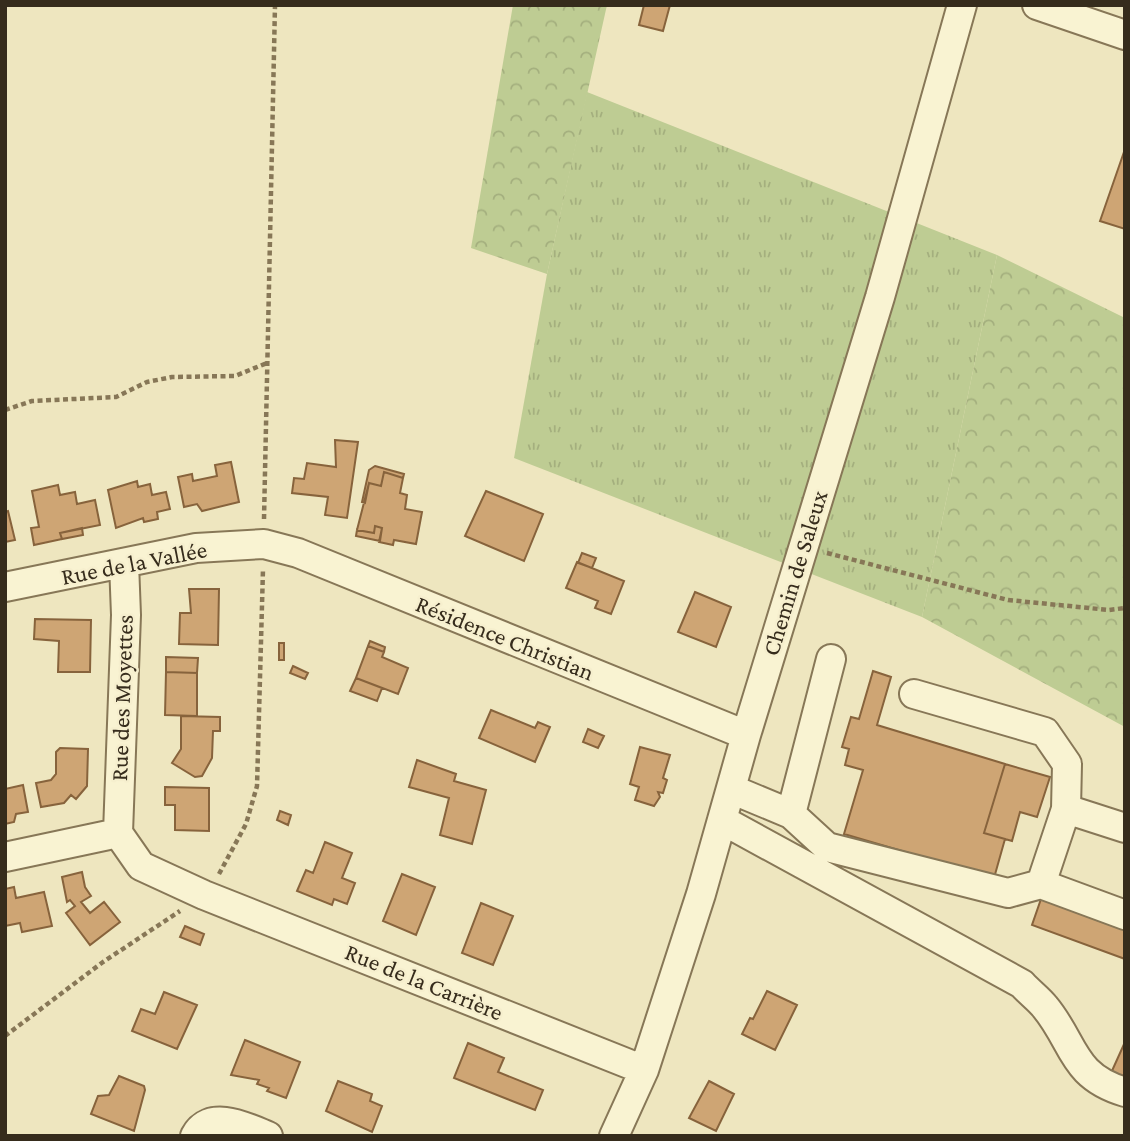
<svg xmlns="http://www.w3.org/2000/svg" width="1130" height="1141" viewBox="0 0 1130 1141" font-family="'Crimson Pro',serif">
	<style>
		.grass { fill: url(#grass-tufts) }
		.forest { fill: url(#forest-crowns) }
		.building { fill: #cea574; stroke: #87633c; stroke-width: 2 }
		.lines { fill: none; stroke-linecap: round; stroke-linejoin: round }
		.minor-casing { stroke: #877757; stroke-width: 32 }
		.path { stroke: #877757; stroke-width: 4.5; stroke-dasharray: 5 3.5; stroke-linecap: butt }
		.minor { stroke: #f9f3d2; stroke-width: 28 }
		.labels { text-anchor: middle; stroke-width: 5; stroke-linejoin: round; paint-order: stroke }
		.street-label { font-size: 24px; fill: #362c1c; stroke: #f6efce }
	</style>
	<defs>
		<pattern id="grass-tufts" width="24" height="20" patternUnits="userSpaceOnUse" patternTransform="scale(1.75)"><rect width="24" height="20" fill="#becc93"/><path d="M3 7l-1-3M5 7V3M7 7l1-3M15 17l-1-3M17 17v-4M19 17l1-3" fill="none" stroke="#a4af7e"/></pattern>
		<pattern id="forest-crowns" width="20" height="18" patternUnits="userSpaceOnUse" patternTransform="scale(1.75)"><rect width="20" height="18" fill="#becc93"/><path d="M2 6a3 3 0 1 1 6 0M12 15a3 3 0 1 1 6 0" fill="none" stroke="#a4af7e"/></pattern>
	</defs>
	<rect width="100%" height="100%" fill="#eee6bf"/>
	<path class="grass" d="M587 92 997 255 922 617 514 458 547 274Z"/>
	<path class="forest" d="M513 5H607L547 274 471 248Z
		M997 255 1125 318V727L922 617Z"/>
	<path class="building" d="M644 5H670L663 31 639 25Z
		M1125 149V229L1100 221Z
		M335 440 358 442 347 518 325 515 328 497 292 493 294 478 304 479 307 463 336 467Z
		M231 462 239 502 202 511 197 504 184 507 178 477 192 474 193 481 217 476 215 465Z
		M375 466 404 474 403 478 384 472 381 486 369 483 365 503 362 502 369 470Z
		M384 472 403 478 400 493 407 495 405 509 422 512 416 544 394 540 393 545 379 542 382 528 375 526 374 533 357 530 369 483 381 486Z
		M137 481 138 487 150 484 152 495 166 492 170 509 157 512 158 519 144 522 143 518 116 528 108 490Z
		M58 485 60 495 75 492 77 504 95 500 100 525 60 533 62 539 34 545 31 528 39 527 32 491Z
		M486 491 543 514 524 561 465 536Z
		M8 511 15 540 5 542V512Z
		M375 526 382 528 380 541 356 536 357 530 374 533Z
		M82 528 83 535 62 539 60 533Z
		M582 553 596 558 592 568 578 563Z
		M577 562 624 581 611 614 595 608 598 601 566 588Z
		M189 589H219L218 645 179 644 180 613H191Z
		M695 592 731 607 716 647 678 632Z
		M35 619 91 620 90 672H58L59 641 34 639Z
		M370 641 385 647 384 652 368 646Z
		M279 643H284V660H279Z
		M368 646 384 652 382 657 408 668 398 694 356 678Z
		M166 657 198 658 197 673 166 672Z
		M293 666 308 673 305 679 290 673Z
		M873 671 891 677 877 725 1005 764 984 833 1005 839 994 878 844 834 863 770 845 765 849 749 842 747 851 717 859 719Z
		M166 672 197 673V716L165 715Z
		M356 678 382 688 377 701 350 691Z
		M491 710 535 728 538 722 550 727 535 762 479 738Z
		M181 716 220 717V731H213L212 758 202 776 195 777 172 763 181 749Z
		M588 729 604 736 598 748 583 742Z
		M640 747 670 755 663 778 667 780 663 793 658 792 660 797 654 806 635 800 639 787 630 784Z
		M60 748 88 749 87 786 76 799 71 795 64 803 41 807 36 783 51 780 56 774V752Z
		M417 760 456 774 454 781 486 790 472 844 440 835 449 798 409 787Z
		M1005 764 1050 777 1037 817 1020 812 1012 841 984 833Z
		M23 785 28 812 16 814 14 822 5 824V789Z
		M165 787 209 788V831L175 830V805H165Z
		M280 811 291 815 288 825 277 820Z
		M325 842 352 853 342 878 355 883 347 904 334 899 332 905 297 891 306 870 313 873Z
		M82 872 85 887 91 896 81 902 90 913 104 902 120 922 90 945 66 913 75 906 70 900 67 902 62 877Z
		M402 874 435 887 416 935 383 921Z
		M14 887 16 898 44 892 52 926 22 932 20 923 5 926V889Z
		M1041 899 1125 930V959L1032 925Z
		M481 903 513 916 493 965 462 953Z
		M185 926 204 934 200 945 180 937Z
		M767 991 797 1005 775 1050 742 1034 750 1018 753 1019Z
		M164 992 197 1005 177 1049 132 1031 141 1009 155 1014Z
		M245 1040 300 1062 286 1098 267 1091 269 1088 257 1084 259 1080 231 1075Z
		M1125 1042V1079L1111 1073Z
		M468 1043 504 1058 498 1072 543 1090 535 1110 454 1078Z
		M119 1076 144 1086 145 1090 134 1131 91 1114 98 1096 109 1095Z
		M338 1081 372 1094 370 1101 382 1106 372 1132 326 1111Z
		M709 1081 734 1094 716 1131 689 1118Z"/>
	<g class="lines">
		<g class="minor-casing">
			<path id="minor" d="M1037 5 1125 35
				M5 587 196 548 264 544 298 553 746 735
				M914 694 1045 732 1067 764 1066 809
				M731 789 791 814 831 659
				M791 814 827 847 1008 893 1041 884 1125 915
				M722 820 1022 984C1029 992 1039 999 1045 1007 1075 1043 1071 1076 1125 1092
				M118 833 126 615 124 563
				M5 857 118 833 141 866 204 895 644 1070
				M1041 884 1066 809 1125 828
				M195 1136C210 1108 248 1128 268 1136
				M614 1136 644 1070 701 894 746 735 880 297 962 5"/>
		</g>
		<path class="path" d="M5 410 32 401 116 397 147 382 172 377 235 376 267 363
			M264 519 275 5
			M827 553 1008 600 1109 610 1125 608
			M219 874 246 824 257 786 263 569
			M5 1036 103 962 180 911"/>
		<use href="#minor" class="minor"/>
	</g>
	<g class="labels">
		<g class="street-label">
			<text transform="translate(134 563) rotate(-11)" y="8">Rue de la Vallée</text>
			<text transform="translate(795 573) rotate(-73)" y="8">Chemin de Saleux</text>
			<text transform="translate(505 638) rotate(22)" y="8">Résidence Christian</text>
			<text transform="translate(122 698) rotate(-88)" y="8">Rue des Moyettes</text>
			<text transform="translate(424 982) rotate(22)" y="8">Rue de la Carrière</text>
		</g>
	</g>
	<rect width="1130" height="1141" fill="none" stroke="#362c1c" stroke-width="14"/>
</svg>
